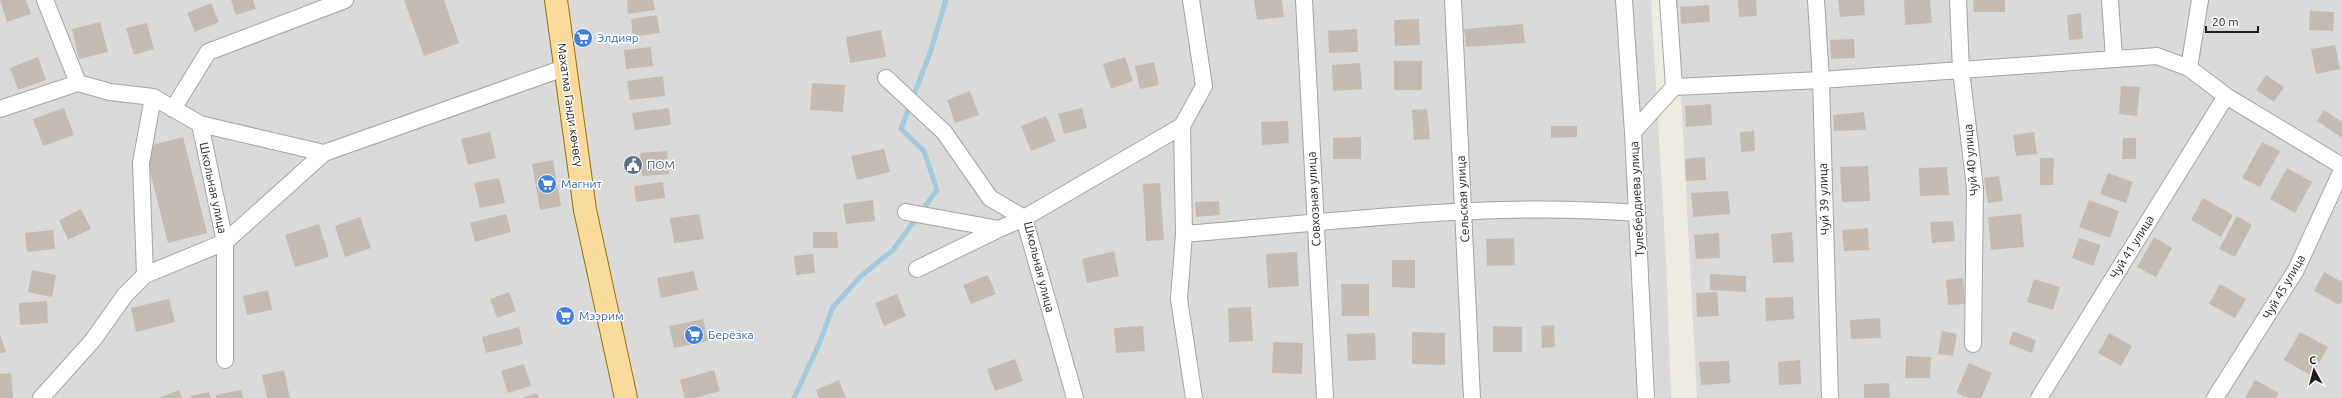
<svg xmlns="http://www.w3.org/2000/svg" width="2342" height="398" viewBox="0 0 2342 398" font-family="Ubuntu,sans-serif">
	<style>
		.residential { fill: #dbdada }
		.lines { fill: none; stroke-linecap: round; stroke-linejoin: round }
		.stream { stroke: #a3c9db; stroke-width: 5 }
		.building { fill: #c3bbb2 }
		.street-casing { stroke: #a4a4a4; stroke-width: 18 }
		.primary-casing { stroke: #947302; stroke-width: 24 }
		.street { stroke: #fff; stroke-width: 16 }
		.primary { stroke: #fadb9b; stroke-width: 22 }
		.labels { text-anchor: middle; stroke-width: 3; stroke-linejoin: round; paint-order: stroke }
		.shop-label { font-size: 12px; fill: #366cbe; stroke: #fff; text-anchor: start }
		.street-label { font-size: 12px; fill: #1d1d1d; stroke: #fff }
		.service-label { font-size: 12px; fill: #4e5e75; stroke: #fff; text-anchor: start }
	</style>
	<rect width="100%" height="100%" fill="#eeebe3"/>
	<path class="residential" d="M0 0H1651L1666 258 1671 398H0Z
		M1676 0H2342V398H1697Z"/>
	<g class="lines">
		<path class="stream" d="M794 398 819 344 833 307 861 276 893 250 937 190 924 151 901 129 930 53 946 0"/>
	</g>
	<path class="building" d="M0 0H26L31 14 7 22Z
		M231 0H253L256 9 236 15Z
		M404 0H444L459 43 424 56Z
		M627 0H653L655 10 628 14Z
		M1254 0H1282L1284 17 1257 20Z
		M1738 0H1756L1757 16 1739 17Z
		M1838 0H1864L1865 15 1840 17Z
		M1904 0H1930L1932 23 1905 25Z
		M1973 0H2005V12H1974Z
		M211 3 219 22 195 32 187 13Z
		M1709 5 1710 22 1681 24 1680 7Z
		M2310 11 2334 12 2333 31 2309 30Z
		M2081 13 2083 39 2069 40 2067 15Z
		M657 15 660 33 633 37 631 19Z
		M1419 19 1420 45 1395 46 1394 20Z
		M100 22 108 52 79 59 72 29Z
		M147 23 154 49 134 55 126 28Z
		M1523 24 1525 43 1466 47 1464 29Z
		M1357 29 1358 52 1329 53 1328 31Z
		M881 30 886 57 850 63 846 37Z
		M1854 39 1855 58 1831 59 1830 40Z
		M2335 45 2340 69 2316 74 2311 49Z
		M651 47 653 66 626 69 624 50Z
		M38 57 46 80 18 90 10 68Z
		M1125 57 1133 81 1111 89 1103 64Z
		M1394 61H1422V90H1394Z
		M1154 62 1159 85 1140 89 1135 66Z
		M1360 63 1362 89 1333 91 1332 65Z
		M2266 75 2284 87 2274 102 2256 90Z
		M663 76 665 96 630 100 627 81Z
		M812 83 845 85 843 112 810 110Z
		M2121 86 2140 87 2137 116 2119 114Z
		M970 91 979 115 955 123 947 100Z
		M1711 104 1712 125 1686 127 1685 106Z
		M64 108 74 135 43 146 33 119Z
		M669 108 671 125 635 130 632 113Z
		M1082 108 1087 128 1064 134 1058 114Z
		M1427 109 1430 139 1414 140 1412 110Z
		M2324 110 2342 122V138L2317 121Z
		M1864 112 1866 130 1834 131 1833 115Z
		M1046 116 1056 141 1031 151 1021 126Z
		M1288 121 1289 143 1262 145 1261 122Z
		M1551 126H1577V137L1551 138Z
		M1754 131 1755 151 1741 152 1740 132Z
		M490 132 496 158 468 165 461 139Z
		M2034 132 2037 154 2016 156 2013 135Z
		M183 137 207 233 168 243 144 147Z
		M1361 137V159H1333V138Z
		M2123 138H2136V159H2122Z
		M2262 142 2280 151 2260 187 2242 178Z
		M884 149 890 172 857 180 851 156Z
		M667 151 669 174 642 176 640 153Z
		M1705 157 1706 180 1686 181 1685 159Z
		M2040 158H2054L2053 185H2040Z
		M553 160 561 206 540 210 532 164Z
		M1868 166 1870 201 1842 202 1840 167Z
		M1947 167 1949 195 1920 196 1919 168Z
		M2287 168 2312 182 2295 213 2270 199Z
		M2108 173 2133 182 2126 203 2100 194Z
		M1999 176 2003 201 1988 203 1984 178Z
		M499 178 505 203 480 208 474 183Z
		M663 182 665 198 636 202 634 186Z
		M1160 183 1164 240 1146 241 1143 184Z
		M1728 191 1730 214 1693 217 1691 193Z
		M2203 198 2233 215 2221 237 2191 220Z
		M873 200 875 221 846 224 843 204Z
		M2089 200 2119 211 2110 238 2079 227Z
		M1219 201 1220 215 1196 217 1195 202Z
		M81 209 91 229 68 240 59 220Z
		M506 214 511 232 475 242 470 223Z
		M699 214 704 239 674 243 670 218Z
		M2021 214 2024 247 1991 250 1988 217Z
		M2237 216 2252 225 2235 257 2219 249Z
		M360 217 371 248 345 257 335 226Z
		M1953 221 1955 241 1932 243 1930 222Z
		M319 224 329 257 295 267 285 235Z
		M1868 228 1869 250 1844 251 1842 230Z
		M53 230 55 249 27 252 25 233Z
		M813 232H837L838 248H813Z
		M1792 232 1794 262 1773 263 1771 234Z
		M1719 233 1720 258 1696 259 1694 235Z
		M2154 237 2172 248 2156 277 2137 267Z
		M1514 238 1515 265 1487 266 1486 239Z
		M2079 238 2101 245 2093 266 2072 258Z
		M1114 251 1119 276 1087 283 1082 259Z
		M1297 252 1299 286 1268 288 1266 254Z
		M813 254 815 273 796 275 794 256Z
		M1392 260H1415V288L1392 287Z
		M32 270 56 275 52 297 28 292Z
		M694 271 698 290 661 298 657 278Z
		M2324 272 2342 282V301L2339 305 2314 291Z
		M1710 274 1746 276V292L1710 290Z
		M988 275 996 294 971 304 963 285Z
		M1963 278 1965 304 1948 305 1946 280Z
		M2034 279 2060 287 2053 310 2027 302Z
		M1341 284H1369V316H1342Z
		M2220 284 2246 299 2235 318 2209 304Z
		M268 290 272 310 247 315 243 296Z
		M509 292 516 311 497 318 490 299Z
		M1717 292 1719 316 1697 317 1696 293Z
		M897 294 906 316 884 326 875 303Z
		M1793 297 1794 319 1766 321 1765 298Z
		M169 299 175 322 136 332 131 308Z
		M47 301 48 323 20 325 19 303Z
		M1251 307 1253 341 1229 342 1228 308Z
		M1880 318 1881 338 1851 339 1850 320Z
		M703 319 708 341 674 348 669 326Z
		M1554 325 1555 347 1542 348 1541 326Z
		M1143 326 1145 351 1116 353 1114 328Z
		M1493 326 1522 327V352H1493Z
		M519 327 523 344 486 353 482 337Z
		M1942 331 1957 334 1953 356 1938 354Z
		M2013 331 2036 340 2032 353 2009 344Z
		M1412 332 1445 333V365L1412 364Z
		M2300 332 2328 347 2312 376 2284 360Z
		M1375 333 1376 360 1348 361 1347 334Z
		M2109 333 2132 346 2121 366 2098 353Z
		M0 335 6 352 0 353Z
		M1273 342 1303 343 1302 374 1272 373Z
		M1906 356 1931 357 1930 378H1905Z
		M1015 359 1023 381 995 391 987 369Z
		M1800 360 1801 384 1779 385 1778 362Z
		M1729 361 1730 383 1701 385 1699 362Z
		M1969 363 1992 373 1981 398H1968L1956 393Z
		M524 364 531 386 508 393 501 371Z
		M284 370 290 398H267L262 375Z
		M714 370 720 391 695 398H685L680 380Z
		M11 373 13 398H0V374Z
		M839 380 846 398H819L816 390Z
		M2255 380 2279 393 2276 398H2245Z
		M1889 383 1890 398H1864V384Z
		M179 390 182 398H159Z
		M241 390 243 398H217L216 395Z
		M209 392 211 398H191L190 396Z
		M537 393 539 398H522Z"/>
	<g class="lines">
		<g class="street-casing">
			<path id="street" d="M45 0 78 83
				M1191 0 1204 86 1182 126 1184 234 1179 299 1194 398
				M1304 0 1325 398
				M1453 0 1472 398
				M1624 0 1633 132 1646 398
				M1668 0 1674 87
				M1816 0 1821 80 1830 398
				M1958 0 1961 70 1975 188 1973 344
				M2110 0 2114 58
				M2189 68 2200 0
				M886 78 944 132 990 198 1024 218
				M0 109 78 83 110 92 153 97 200 124 225 242 145 275 125 295 93 340 41 398
				M173 109 208 52 345 0
				M200 124 324 153
				M1633 132 1674 87 1821 80 2157 56 2189 68 2226 96 2342 166
				M906 212 999 229 1024 218
				M1184 234C1333 222 1487 201 1637 213
				M917 269 999 229
				M145 275 141 163 153 97
				M225 360V242L324 153 564 68
				M1075 398 1024 218 1182 126
				M2039 398 2226 96
				M2215 398 2296 270 2342 170"/>
		</g>
		<g class="primary-casing">
			<path id="primary" d="M556 0 585 210 626 398"/>
		</g>
		<use href="#street" class="street"/>
		<use href="#primary" class="primary"/>
	</g>
	<defs>
		<g id="supermarket-disc" transform="scale(1)"><circle r="9.5" fill="#3f7fe0" stroke="#fff"/><path d="M-6-5.5h2.5l.6 2H6L4.5 2H-2.5L-4.4-4H-6ZM-1.5 3.2a1.3 1.3 0 1 0 .1 0ZM3 3.2a1.3 1.3 0 1 0 .1 0Z" fill="#fff"/></g>
		<g id="civic-disc" transform="scale(1)"><circle r="9.5" fill="#5c6f8a" stroke="#fff"/><path d="M-.6-6.5H3V-4.5H.6V-3L4-1V1h2V6H-6V1h2V-1L-.6-3ZM-1.2 2.5V6h2.4V2.5Z" fill="#fff"/></g>
	</defs>
	<g fill-rule="evenodd">
		<use href="#supermarket-disc" x="583" y="38"/>
		<use href="#civic-disc" x="633" y="165"/>
		<use href="#supermarket-disc" x="547" y="184"/>
		<use href="#supermarket-disc" x="565" y="316"/>
		<use href="#supermarket-disc" x="694" y="335"/>
	</g>
	<g class="labels">
		<g class="shop-label">
			<text x="597" y="42">Элдияр</text>
			<text x="561" y="188">Магнит</text>
			<text x="579" y="320">Мээрим</text>
			<text x="708" y="339">Берёзка</text>
		</g>
		<g class="street-label">
			<text transform="translate(570 105) rotate(82)" y="4">Махатма Ганди көчөсү</text>
			<text transform="translate(1971 160) rotate(-95)" y="4">Чуй 40 улица</text>
			<text transform="translate(213 188) rotate(78)" y="4">Школьная улица</text>
			<text transform="translate(1314 199) rotate(-93)" y="4">Совхозная улица</text>
			<text transform="translate(1463 199) rotate(-93)" y="4">Сельская улица</text>
			<text transform="translate(1637 199) rotate(-93)" y="4">Тулебердиева улица</text>
			<text transform="translate(1824 199) rotate(-92)" y="4">Чуй 39 улица</text>
			<text transform="translate(2132 247) rotate(-58)" y="4">Чуй 41 улица</text>
			<text transform="translate(1039 267) rotate(76)" y="4">Школьная улица</text>
			<text transform="translate(2284 287) rotate(-60)" y="4">Чуй 45 улица</text>
		</g>
		<g class="service-label">
			<text x="647" y="169">ПОМ</text>
		</g>
	</g>
	<g transform="translate(2314 370) rotate(353)" stroke="#ffffff" stroke-width="3" paint-order="stroke">
	<path d="M0-3L7 15L0 10L-7 15Z" fill="#1d1d1d"/>
	<text y="-6" font-size="11" font-weight="bold" text-anchor="middle" fill="#1d1d1d">С</text>
	</g>
	<path d="M2206 26v6h52v-6" fill="none" stroke="#1d1d1d" stroke-width="2"/>
	<text x="2212" y="26" font-size="12" fill="#1d1d1d" stroke="#ffffff" stroke-width="3" paint-order="stroke">20 m</text>
</svg>
